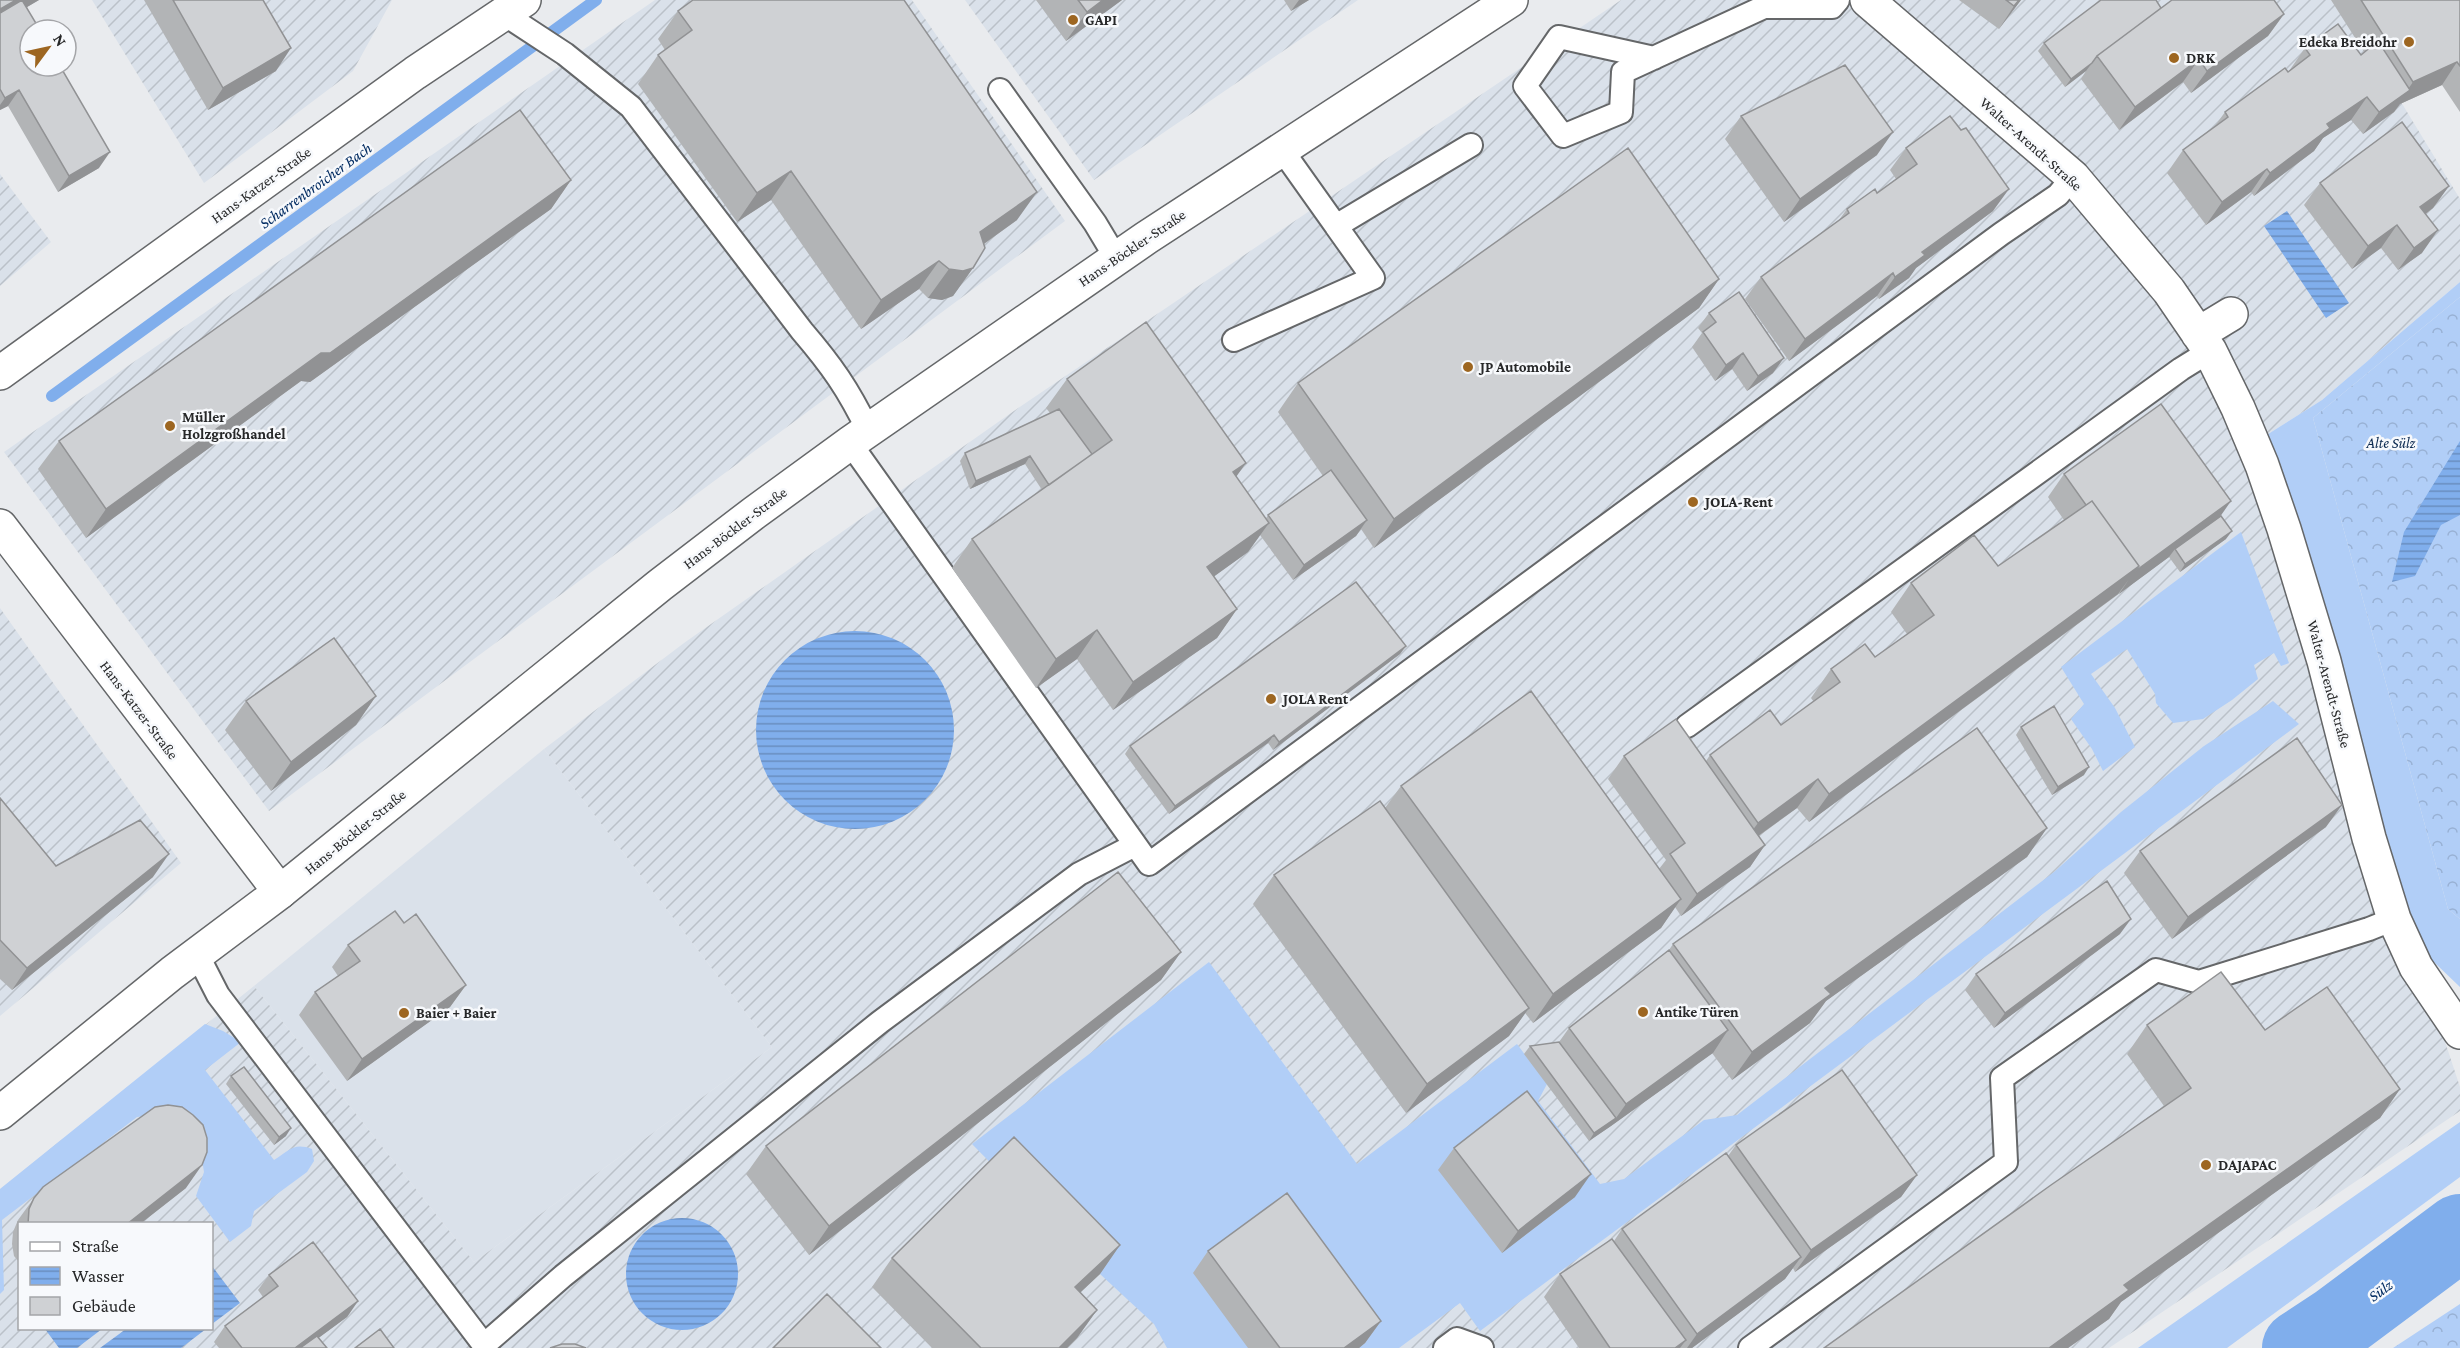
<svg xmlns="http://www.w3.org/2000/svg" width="2460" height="1348" viewBox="0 0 2460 1348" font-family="'Crimson Pro',serif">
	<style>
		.built { fill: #dae1ea }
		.industrial { fill: url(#industrial-furrows); fill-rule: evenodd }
		.grass { fill: #b1cef7 }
		.forest { fill: url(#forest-crowns) }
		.water { fill: url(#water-rules) }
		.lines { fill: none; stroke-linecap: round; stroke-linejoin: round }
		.stream { stroke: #80aeec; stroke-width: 12 }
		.river { stroke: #80aeec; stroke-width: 76 }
		.service-casing { stroke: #656769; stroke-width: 26 }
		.minor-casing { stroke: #656769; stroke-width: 36 }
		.tertiary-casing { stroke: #656769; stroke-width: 36 }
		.service { stroke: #fff; stroke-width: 22 }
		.minor { stroke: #fff; stroke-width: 33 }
		.tertiary { stroke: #fff; stroke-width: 33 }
		.wall { fill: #b2b4b6 }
		.shaded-wall { fill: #919294 }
		.building { fill: #cfd1d4; stroke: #919294; stroke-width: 1.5 }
		.poi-dot { fill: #9d6621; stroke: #f7f9fc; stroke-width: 2 }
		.labels { text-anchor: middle; stroke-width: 5; stroke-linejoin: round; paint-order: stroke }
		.poi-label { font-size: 15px; font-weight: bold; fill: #272829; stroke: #f7f9fc; text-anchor: start }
		.street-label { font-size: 15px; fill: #272829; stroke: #f7f9fc }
		.park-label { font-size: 15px; font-style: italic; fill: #0b2950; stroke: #f7f9fc }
		.water-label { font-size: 16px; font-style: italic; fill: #002a60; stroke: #f7f9fc }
	</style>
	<defs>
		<pattern id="industrial-furrows" width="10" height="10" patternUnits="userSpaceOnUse" patternTransform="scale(1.5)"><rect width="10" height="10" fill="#dae1ea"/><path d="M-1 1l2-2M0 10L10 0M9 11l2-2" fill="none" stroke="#bbc1c9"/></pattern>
		<pattern id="forest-crowns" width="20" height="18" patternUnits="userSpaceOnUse" patternTransform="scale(1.5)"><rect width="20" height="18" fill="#b1cef7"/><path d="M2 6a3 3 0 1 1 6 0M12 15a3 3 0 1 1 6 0" fill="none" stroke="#98b1d4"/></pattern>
		<pattern id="water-rules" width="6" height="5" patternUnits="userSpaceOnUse" patternTransform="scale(1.5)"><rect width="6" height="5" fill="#80aeec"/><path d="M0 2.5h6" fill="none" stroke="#698ebf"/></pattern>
	</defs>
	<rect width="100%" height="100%" fill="#e9ebee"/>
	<path class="built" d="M544 749 772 1047 474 1262 254 986Z"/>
	<path class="industrial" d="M92 0H392L353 71 204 183Z
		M655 0H912L1065 221 269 811 4 452Z
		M965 0H1358L1094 180Z
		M1621 0H2339L2460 199V282L2322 400 2265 436 2412 942 2460 1087V1111L2109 1348H0V1189L254 986 474 1262 772 1047 544 749 684 643 1011 413ZM20 1224H212V1328H20Z
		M0 174 51 242 0 286Z
		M0 608 181 863 0 1016Z"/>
	<path class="grass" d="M2460 282V297L2313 418 2448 909 2460 919V987L2413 942 2265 436 2322 400Z
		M2241 532 2289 663 2281 666 2274 653 2254 665 2258 679 2232 700 2203 719 2173 723 2156 703 2155 694 2127 649 2091 674 2115 708 2135 747 2103 771 2092 749 2071 719 2084 704 2061 667Z
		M2273 701 2299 724 1480 1331 1460 1303 1399 1348H1167L1154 1324 1100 1274 972 1144 1209 962 1357 1164 1517 1044 1547 1084 1538 1101 1600 1184 1624 1179 1704 1120 1737 1115 2054 872 2121 812 2204 746Z
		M205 1024 223 1031 241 1042 205 1070 274 1160C289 1151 293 1142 312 1149L314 1161 307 1172 254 1211 251 1226 230 1242 196 1196 204 1172 200 1147 160 1114 137 1117 2 1220 4 1290 0 1294V1189Z
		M2460 1122V1177L2227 1348H2138Z"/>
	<path class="forest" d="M2460 297V919L2448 909 2313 418Z
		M2460 1304V1348H2393Z"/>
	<path class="water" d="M2287 211 2349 303 2326 318 2264 226Z
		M2460 441V515L2441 525 2415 576 2392 582 2404 532Z
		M756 730a99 99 0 1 1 198 0a99 99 0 1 1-198 0Z
		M626 1274a56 56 0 1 1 112 0a56 56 0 1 1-112 0Z
		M212 1266 240 1303 212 1324Z
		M45 1329H102L77 1348H59Z
		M126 1329V1328L206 1329 181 1348H100Z"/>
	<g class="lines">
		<path class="stream" d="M52 396 596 0"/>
		<path class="river" d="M2300 1348 2338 1323 2460 1232"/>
		<g class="service-casing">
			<path id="service" d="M504 14 565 54 631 107 802 331C832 366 848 389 868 430
				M1654 58 1559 37 1525 86 1563 136 1621 112 1623 72 1764 7H1832L1838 0
				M1000 90 1095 223 1116 258
				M1282 150 1336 226
				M1234 340 1373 278 1336 226 1471 145
				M850 443 1149 864 2001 234 2058 195 2073 177
				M1687 726 2181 369 2210 351
				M197 954 218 995 484 1345 563 1276 880 1022 1079 874 1135 845
				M1445 1348 1457 1339 1482 1348
				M1750 1348 2006 1162 2002 1078 2156 970 2199 982 2369 929 2394 919"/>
		</g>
		<g class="minor-casing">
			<path id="minor" d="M1867 0 2073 177 2169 291 2210 351 2238 408 2262 465 2284 529 2324 661 2369 838 2394 919 2416 967 2460 1032
				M2198 334 2231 314
				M0 373 415 73 524 0
				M0 526 280 892"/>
		</g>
		<g class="tertiary-casing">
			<path id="tertiary" d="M0 1113 172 973 280 892 660 585 754 513 850 443 1146 238 1511 0"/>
		</g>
		<use href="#service" class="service"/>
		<use href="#minor" class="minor"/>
		<use href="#tertiary" class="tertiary"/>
	</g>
	<path class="wall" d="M0 0H39L27 7 99 168 58 192 8 106 0 110Z
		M144 0H263L276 71 208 110Z
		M1036 0H1122L1066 41Z
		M1284 0H1309L1291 11Z
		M1959 0H2021L1999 29Z
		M2331 0H2460V112L2442 85 2400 104 2394 112 2363 134 2351 120 2323 138 2314 151 2254 196 2251 192 2206 225 2167 173 2183 150 2215 126 2225 112 2289 71 2305 48 2361 55 2364 52Z
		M2161 8 2284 14 2268 36 2191 93 2183 82 2119 130 2081 79 2086 71 2065 87 2038 51 2044 43Z
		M678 11 1017 220 984 244 973 268 953 296 942 300 928 298 919 289 861 329 771 200 737 222 638 84 658 55 665 50 658 39Z
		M1741 116 1877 155 1784 222 1725 139Z
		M1906 148 1993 211 1916 268 1909 278 1879 299 1877 296 1789 361 1745 299 1761 277 1839 220 1847 209 1877 193 1896 179 1890 170Z
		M571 180 551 209 310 382 301 381 86 538 38 469 59 441Z
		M2320 183 2449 186 2433 208 2426 214 2422 253 2398 270 2381 248 2352 269 2304 205Z
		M1719 279 1699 308 1374 548 1361 529 1356 536 1293 580 1260 535 1248 552 1214 576 1237 609 1217 638 1113 710 1077 659 1036 688 952 568 972 539 1042 490 1025 464 970 489 960 461 965 453 1050 413 1046 408 1067 379 1236 477 1266 519 1268 515 1323 476 1278 412 1298 383Z
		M1709 313 1773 373 1747 391 1732 369 1715 381 1692 347 1702 333 1698 328Z
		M2064 474 2221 516 2226 539 2180 572 2169 557 1809 822 1797 808 1759 836 1765 845 1750 867 1681 916 1675 907 1661 928 1533 1023 1525 1013 1509 1036 1406 1113 1253 904 1274 875 1385 808 1401 786 1659 869 1666 860 1608 779 1624 756 1706 761 1710 755 1781 725 1814 702 1811 698 1831 669 1875 657 1907 634 1891 612 1911 583 1998 566 2064 520 2048 497Z
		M1406 646 1400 654 1273 750 1268 743 1169 814 1125 754 1130 746Z
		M376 696 356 725 271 791 225 730 246 701Z
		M2021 727 2084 775 2052 795 2016 735Z
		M0 798 56 866 153 877 12 990 0 979Z
		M2326 827 2172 939 2124 873 2140 851Z
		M2047 828 2027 857 1826 1001 1810 1023 1732 1080 1712 1053 1611 1126 1589 1141 1524 1054 1530 1046 1559 1042 1569 1028 1669 950 1673 944Z
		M404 923 466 985 450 1007 347 1081 299 1015 315 992 338 976 332 967 348 945Z
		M2120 934 1994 1028 1965 990 1976 974Z
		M1181 952 1161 980 809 1255 746 1174 766 1146Z
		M2147 1025 2265 1030 2400 1089 2380 1118 2121 1302 2109 1319 2068 1348H1824L2164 1106 2127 1054Z
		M231 1076 286 1136 274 1145 226 1084Z
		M1736 1145 1917 1175 1901 1197 1795 1272 1793 1268 1785 1279 1692 1348H1579L1544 1297 1560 1274 1614 1241 1622 1229 1728 1156Z
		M1454 1148 1575 1197 1502 1253 1438 1170Z
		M186 1188 140 1224H20V1263L14 1256 12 1244 13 1232 18 1220 34 1198Z
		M1120 1245 1100 1274 1080 1293 1097 1310 1077 1338 1067 1348H932L872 1287 892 1258Z
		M1208 1251 1381 1321 1365 1343 1359 1348H1248L1193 1273Z
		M269 1275 358 1301 347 1317 318 1338 327 1348H219L214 1342 225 1326 263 1297 258 1290Z"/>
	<path class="shaded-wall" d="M16 0H39L0 23V9Z
		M1103 0H1122L1066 41 1087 12Z
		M1299 0H1309L1291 11Z
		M2019 0H2021L1999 29 2014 6Z
		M2284 14 2268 36 2191 93 2207 71Z
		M291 48 276 71 208 110 223 88Z
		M2199 59 2183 82 2119 130 2135 107Z
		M2457 62 2442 85 2400 104 2394 112 2363 134 2379 112 2406 92 2413 82Z
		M2092 63 2086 71 2065 87 2071 79Z
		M19 90 8 106 0 110V105L5 98Z
		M2367 97 2351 120 2323 138 2314 151 2254 196 2270 173 2327 124Z
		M1893 132 1877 155 1784 222 1800 199Z
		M110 152 99 168 58 192 69 176Z
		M2267 169 2251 192 2206 225 2222 202Z
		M791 171 771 200 737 222 757 193Z
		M571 180 551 209 310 382 301 381 86 538 106 509 321 353Z
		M2449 186 2433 208 2404 230 2420 207Z
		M2009 189 1993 211 1916 268 1909 278 1879 299 1895 277 1922 252Z
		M1037 192 1017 220 960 261 980 232Z
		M2397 225 2381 248 2352 269 2368 246Z
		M2438 230 2422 253 2398 270 2414 248Z
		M939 261 919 289 861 329 881 300Z
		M973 268 953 296 942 300 928 298 949 269Z
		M1893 273 1877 296 1789 361 1805 339Z
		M1719 279 1699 308 1374 548 1394 519Z
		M1743 353 1732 369 1715 381 1726 365Z
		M1784 358 1773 373 1747 391 1758 376Z
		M1030 456 1025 464 970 489 976 481Z
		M1246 463 1226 491 1233 472Z
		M2231 501 2215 524 2175 549 2169 557 2119 594 2134 572Z
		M1367 520 1356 536 1293 580 1304 565Z
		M1269 523 1248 552 1187 596 1207 567Z
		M2232 531 2226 539 2180 572 2185 564Z
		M2139 566 2118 594 1809 822 1829 794Z
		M1237 609 1217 638 1113 710 1133 682Z
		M1097 630 1077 659 1036 688 1056 659Z
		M1406 646 1400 654 1273 750 1279 742Z
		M376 696 356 725 271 791 291 762Z
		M1274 735 1268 743 1169 814 1175 806Z
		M2089 767 2084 775 2052 795 2058 787Z
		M1818 779 1797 808 1737 851 1758 823Z
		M2342 805 2326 827 2172 939 2188 917Z
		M2047 828 2027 857 1826 1001 1810 1023 1732 1080 1752 1052 1825 988Z
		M1765 845 1750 867 1681 916 1697 894Z
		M169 854 153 877 12 990 27 968Z
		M1681 899 1661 928 1533 1023 1553 994Z
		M2131 919 2120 934 1994 1028 2005 1013Z
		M1181 952 1161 980 809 1255 829 1226Z
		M466 985 450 1007 347 1081 362 1059Z
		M1529 1008 1509 1036 1406 1113 1427 1084Z
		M1728 1030 1713 1053 1611 1126 1589 1141 1594 1133 1616 1118 1626 1104Z
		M2400 1089 2380 1118 2121 1302 2109 1319 2068 1348H2049L2124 1285Z
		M291 1128 286 1136 274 1145 279 1137Z
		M202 1165 186 1188 140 1224H127Z
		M1591 1174 1575 1197 1502 1253 1518 1231Z
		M1917 1175 1901 1197 1795 1272 1811 1250Z
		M1120 1245 1100 1274 1055 1316 1075 1287Z
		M1801 1257 1785 1279 1692 1348H1687L1697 1334Z
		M358 1301 347 1317 305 1348H295Z
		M1097 1310 1077 1338 1067 1348H1059Z
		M1381 1321 1365 1343 1359 1348H1344Z
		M1686 1340 1680 1348H1675Z"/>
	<path class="building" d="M0 0H16L0 9Z
		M22 0 40 30H30V66H60L110 152 69 176 19 90 5 98 0 89V13Z
		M173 0H263L291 48 223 88Z
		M693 0H904L1037 192 980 232 985 248 973 268 963 271 949 269 939 261 881 300 791 171 757 193 658 55 692 30 678 11Z
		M1078 0H1103L1087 12Z
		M2006 0H2019L2014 6Z
		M2101 0H2156L2161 8 2097 56 2092 63 2071 79 2044 43Z
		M2172 0H2274L2284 14 2207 71 2199 59 2135 107 2097 56Z
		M2361 0H2460V66L2457 62 2413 82Z
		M2338 24 2361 55 2378 41 2410 90 2379 112 2367 97 2327 124 2330 128 2270 173 2267 169 2222 202 2183 150 2228 117 2225 112 2285 68 2288 72 2310 55 2305 48Z
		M1845 65 1893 132 1800 199 1741 116Z
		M520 110 571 180 330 353H321L106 509 59 441Z
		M1950 116 1961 130 1966 128 2009 189 1922 252 1925 255 1895 277 1893 273 1805 339 1761 277 1849 213 1847 209 1875 189 1877 193 1917 164 1906 148Z
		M2402 122 2449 186 2420 207 2438 230 2414 248 2397 225 2368 246 2320 183Z
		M1628 148 1719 279 1394 519 1298 383Z
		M1739 292 1784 358 1758 376 1743 353 1726 365 1703 332 1716 322 1709 313Z
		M1146 322 1246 463 1233 472 1269 523 1207 567 1237 609 1133 682 1097 630 1056 659 972 539 1112 440 1067 379Z
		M2161 404 2231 501 2134 572 2139 566 2092 501 2086 505 2064 474Z
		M1059 409 1092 454 1049 485 1030 456 976 481 965 453Z
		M1331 470 1367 520 1304 565 1268 515Z
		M2092 501 2139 566 1829 794 1818 779 1758 823 1710 755 1770 710 1781 725 1840 682 1831 669 1865 644 1875 657 1934 615 1911 583 1974 535 1998 566Z
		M2221 516 2232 531 2185 564 2175 549Z
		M1356 582 1406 646 1279 742 1274 735 1175 806 1130 746Z
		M334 638 376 696 291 762 246 701Z
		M1531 691 1681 899 1553 994 1401 786Z
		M2054 706 2089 767 2058 787 2021 727Z
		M1676 719 1765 845 1697 894 1670 854 1685 843 1624 756Z
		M1977 728 2047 828 1825 988 1831 994 1752 1052 1673 944Z
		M2297 738 2342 805 2188 917 2140 851Z
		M0 798 56 866 140 820 169 854 27 968 0 940Z
		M1380 801 1529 1008 1427 1084 1274 875Z
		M1118 872 1181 952 829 1226 766 1146Z
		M2107 881 2131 919 2005 1013 1976 974Z
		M395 911 404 923 416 914 466 985 362 1059 315 992 360 961 348 945Z
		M1669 950 1728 1030 1626 1104 1569 1028Z
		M2221 972 2265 1030 2327 987 2400 1089 2124 1285 2129 1290 2049 1348H1824L2051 1185 2191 1088 2147 1025Z
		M1559 1042 1616 1118 1594 1133 1530 1046Z
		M244 1067 291 1128 279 1137 231 1076Z
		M1842 1070 1917 1175 1811 1250 1736 1145Z
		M1527 1091 1591 1174 1518 1231 1454 1148Z
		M168 1105 182 1107 193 1115 203 1125 207 1138V1152L202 1165 127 1224H28L29 1209 34 1198 43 1187 155 1107Z
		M1014 1137 1120 1245 1075 1287 1097 1310 1059 1348H981L892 1258Z
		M1726 1153 1801 1257 1697 1334 1622 1229Z
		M1287 1193 1381 1321 1344 1348H1280L1208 1251Z
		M1612 1239 1686 1340 1675 1348H1610L1560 1274Z
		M313 1242 358 1301 295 1348H242L225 1326 278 1286 269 1275Z
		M827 1294 881 1348H773Z
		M380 1329 394 1348H355Z
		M317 1336 327 1348H300Z
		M562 1344H575L586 1348H550Z"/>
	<g class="poi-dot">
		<circle cx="1073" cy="20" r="6"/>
		<circle cx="2409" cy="42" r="6"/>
		<circle cx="2174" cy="58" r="6"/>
		<circle cx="1468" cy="367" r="6"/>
		<circle cx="170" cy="426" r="6"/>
		<circle cx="1693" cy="502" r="6"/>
		<circle cx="1271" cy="699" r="6"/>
		<circle cx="1643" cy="1012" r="6"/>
		<circle cx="404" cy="1013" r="6"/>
		<circle cx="2206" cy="1165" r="6"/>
	</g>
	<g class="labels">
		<g class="poi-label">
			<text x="1085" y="25">GAPI</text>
			<text x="2397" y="47" text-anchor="end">Edeka Breidohr</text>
			<text x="2186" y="63">DRK</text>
			<text x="1480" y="372">JP Automobile</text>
			<text x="182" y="422">Müller<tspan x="182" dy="17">Holzgroßhandel</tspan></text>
			<text x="1705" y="507">JOLA-Rent</text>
			<text x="1283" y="704">JOLA Rent</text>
			<text x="1655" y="1017">Antike Türen</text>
			<text x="416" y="1018">Baier + Baier</text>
			<text x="2218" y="1170">DAJAPAC</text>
		</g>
		<g class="street-label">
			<text transform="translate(2031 144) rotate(42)" y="5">Walter-Arendt-Straße</text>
			<text transform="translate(261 185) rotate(-36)" y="5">Hans-Katzer-Straße</text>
			<text transform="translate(1132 248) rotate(-34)" y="5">Hans-Böckler-Straße</text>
			<text transform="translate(735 528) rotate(-37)" y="5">Hans-Böckler-Straße</text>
			<text transform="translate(2329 684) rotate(75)" y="5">Walter-Arendt-Straße</text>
			<text transform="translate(139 710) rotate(53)" y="5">Hans-Katzer-Straße</text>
			<text transform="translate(355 832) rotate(-39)" y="5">Hans-Böckler-Straße</text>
		</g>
		<g class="park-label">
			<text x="2391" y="448">Alte Sülz</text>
		</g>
		<g class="water-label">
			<text transform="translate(315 185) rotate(-36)" y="6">Scharrenbroicher Bach</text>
			<text transform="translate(2380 1290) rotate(-36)" y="6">Sülz</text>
		</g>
	</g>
	<rect x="18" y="1222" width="195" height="108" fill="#f7f9fc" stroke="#a4a5a8" stroke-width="1.5"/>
	<rect x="30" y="1242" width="30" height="9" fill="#ffffff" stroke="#a4a5a8" stroke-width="1.5"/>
	<text x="72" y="1252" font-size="18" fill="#272829">Straße</text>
	<rect x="30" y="1267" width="30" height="18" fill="url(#water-rules)" stroke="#a4a5a8" stroke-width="1.5"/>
	<text x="72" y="1282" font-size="18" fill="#272829">Wasser</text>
	<rect x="30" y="1297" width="30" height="18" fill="#cfd1d4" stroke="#a4a5a8" stroke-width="1.5"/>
	<text x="72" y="1312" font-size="18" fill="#272829">Gebäude</text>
	<g transform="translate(48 48) rotate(57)"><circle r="28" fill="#f7f9fc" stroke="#a4a5a8" stroke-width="1.5"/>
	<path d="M0-4.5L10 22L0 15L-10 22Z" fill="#9d6621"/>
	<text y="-9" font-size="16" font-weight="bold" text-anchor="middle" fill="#272829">N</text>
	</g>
</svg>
